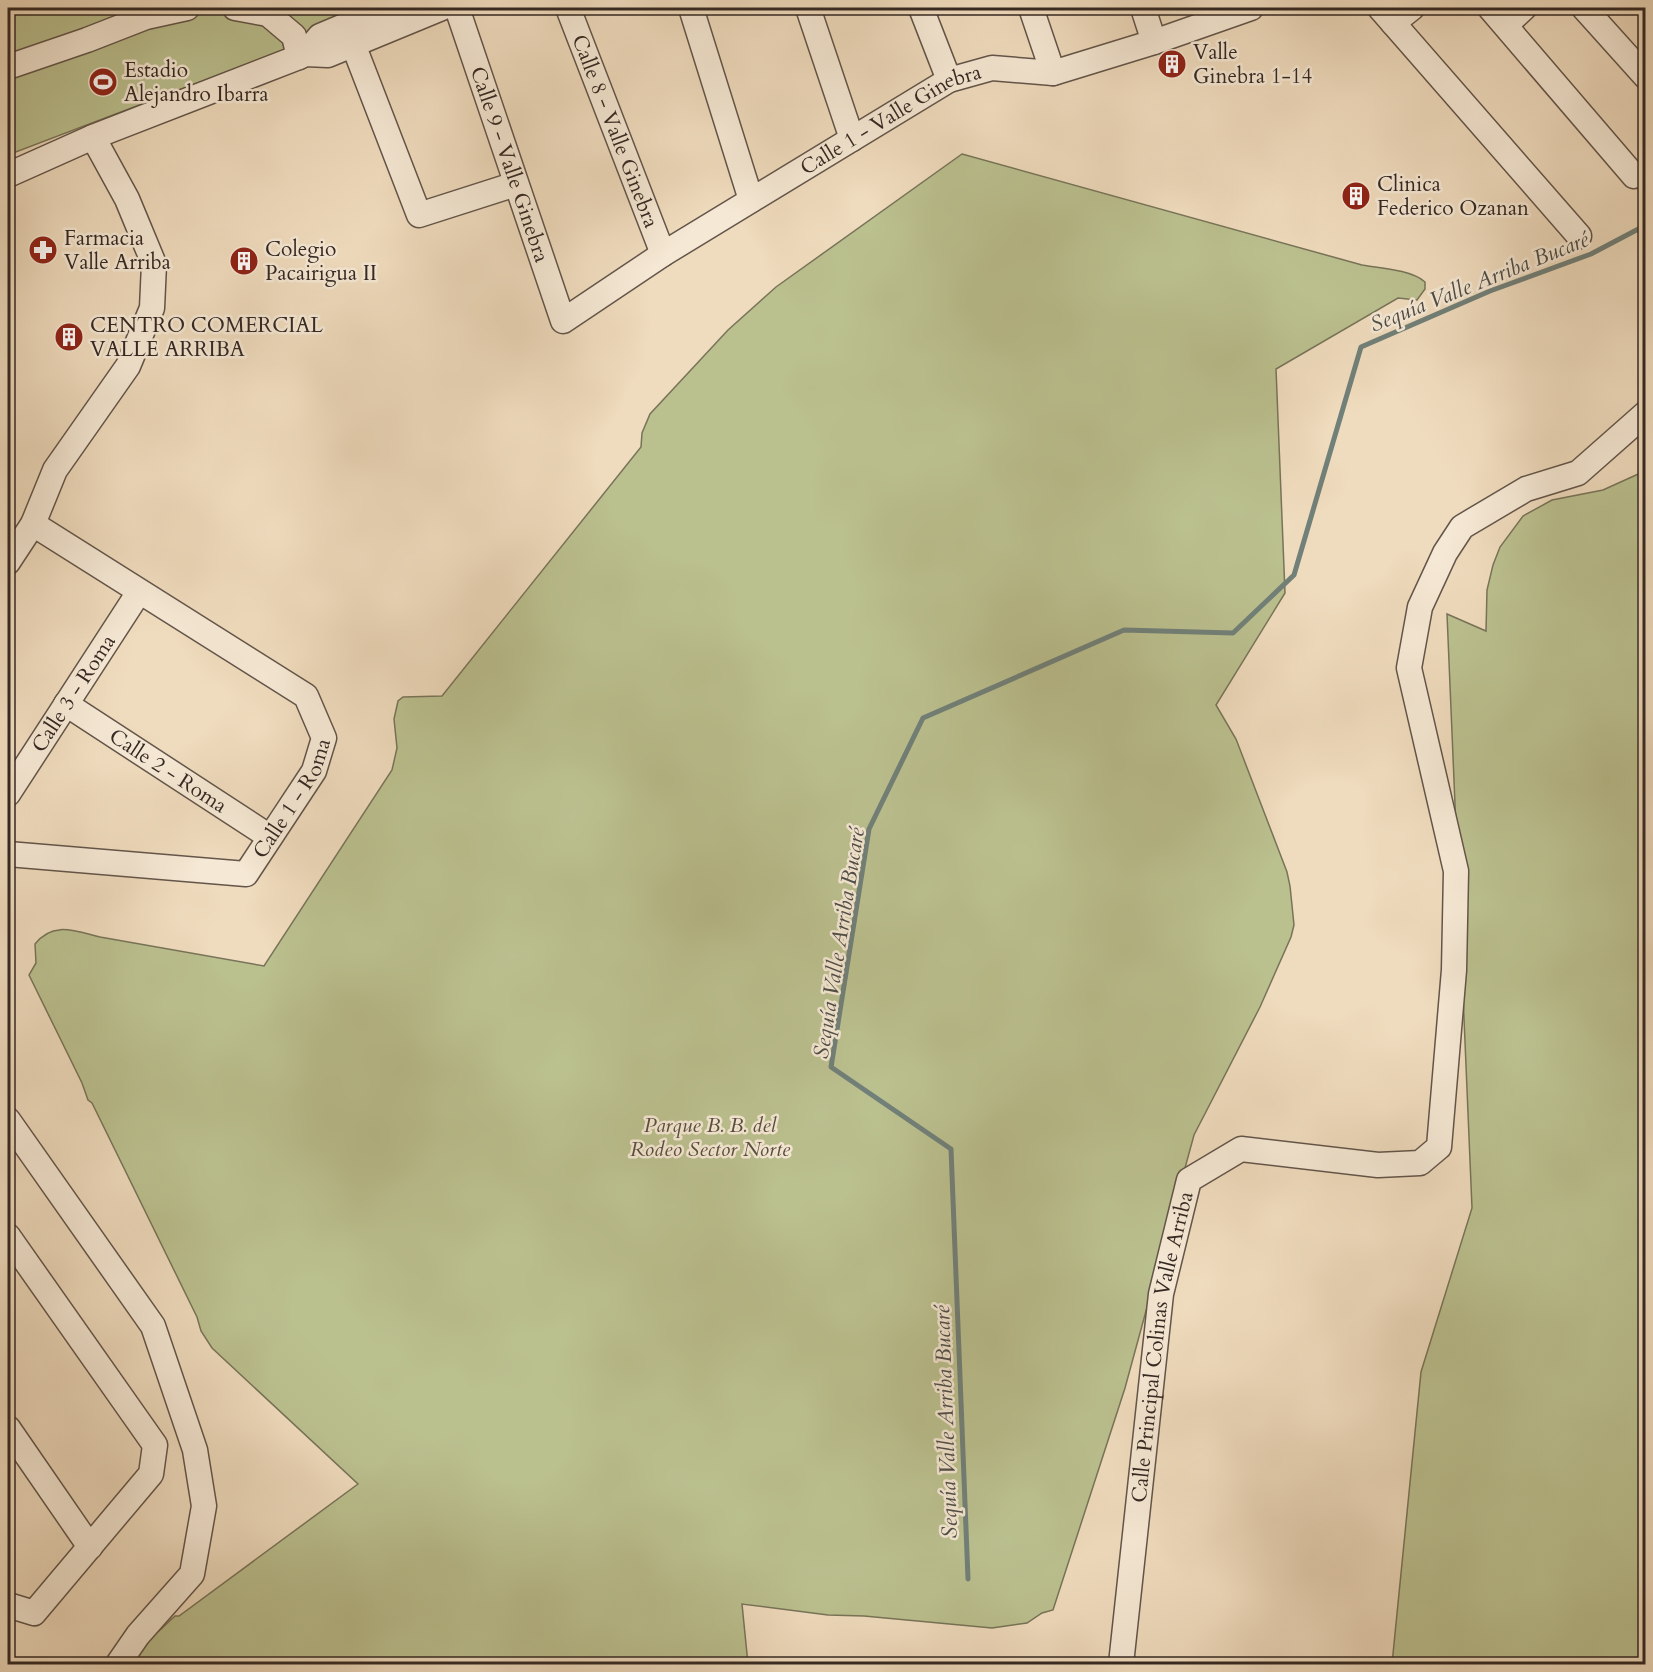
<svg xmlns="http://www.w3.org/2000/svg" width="1653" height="1672" viewBox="0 0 1653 1672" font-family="Cardo,serif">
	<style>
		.green { fill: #bbc08f; stroke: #787459; stroke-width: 1.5 }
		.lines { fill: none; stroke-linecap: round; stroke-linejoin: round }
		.stream { stroke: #718079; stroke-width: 5 }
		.minor-casing { stroke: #63554a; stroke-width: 27 }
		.minor { stroke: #f5e8d4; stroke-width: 24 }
		.labels { text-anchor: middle; stroke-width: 5; stroke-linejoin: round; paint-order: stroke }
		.poi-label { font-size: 21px; fill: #342823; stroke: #f5e8d4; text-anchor: start }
		.street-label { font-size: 21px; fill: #342823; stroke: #f5e8d4 }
		.park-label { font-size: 21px; font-style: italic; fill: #564e3e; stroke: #f5e8d4 }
		.water-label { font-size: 22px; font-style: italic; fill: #4e4d47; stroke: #f5e8d4 }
	</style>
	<rect width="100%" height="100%" fill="#efdbbd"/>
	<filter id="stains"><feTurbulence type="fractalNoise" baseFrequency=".00333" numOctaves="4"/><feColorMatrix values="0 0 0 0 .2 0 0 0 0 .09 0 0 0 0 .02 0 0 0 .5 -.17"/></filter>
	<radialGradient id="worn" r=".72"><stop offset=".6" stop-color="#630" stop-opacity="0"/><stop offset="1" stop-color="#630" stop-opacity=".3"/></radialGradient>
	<path class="green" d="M8 8H386L268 56 8 155Z
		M962 154 1362 265C1380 268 1412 270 1425 282V289L1417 300 1398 298 1276 369 1285 593 1216 705 1236 739 1287 872 1290 886 1294 925 1291 937 1260 1007 1194 1135 1125 1388 1053 1610 1042 1613 1027 1623 992 1628 864 1616 828 1615 742 1604 748 1664H114L159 1631 175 1616H179L358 1484 212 1348 201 1331 197 1317 92 1103 88 1100 82 1083 29 975 36 963 35 944C53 921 75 931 100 937L264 966 392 770 397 748 394 719 398 701 403 697 442 696 641 447 642 433 650 414 728 330 776 287Z
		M1645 471V1664H1392L1421 1372 1472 1208 1447 614 1486 631 1487 590 1493 565 1500 547 1523 516 1552 500 1603 490Z"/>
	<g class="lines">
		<path class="stream" d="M968 1579 951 1149 831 1067 869 829 923 718 1124 630 1233 633 1294 575 1361 347 1490 291 1591 254 1646 225"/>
		<g class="minor-casing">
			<g id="minor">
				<path d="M235 8 268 14 294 36 299 57"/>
				<path id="s1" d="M457 8 563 321 663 254 949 80 992 68 1053 73 1154 42 1251 8"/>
				<path id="s2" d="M568 8 663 254"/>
				<path d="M691 8 751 200"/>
				<path d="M808 8 852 139"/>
				<path d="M921 8 949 80"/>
				<path d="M1031 8 1053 73"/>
				<path d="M1143 8 1154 42"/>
				<path d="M1380 8 1579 236"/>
				<path d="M1490 8 1634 176"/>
				<path d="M1584 8 1646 77"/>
				<path d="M1393 23 1412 8"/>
				<path d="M1506 25 1524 8"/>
				<path d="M353 44 419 215 516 184"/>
				<path d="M305 54 320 36 387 8"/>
				<path d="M8 67 87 40 146 17 187 8"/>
				<path d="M8 175 93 137 299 57 305 54 328 55 442 8"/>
				<path d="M8 562 33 524 55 470 128 366 152 308 154 264 127 199 93 137"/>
				<path id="s3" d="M66 704 270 837"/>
				<path id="s4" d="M8 794 139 592"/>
				<path id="s5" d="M8 854 246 874 314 771 324 738 306 696 33 524"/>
				<path d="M8 1120 153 1326 195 1450 204 1506 192 1574 138 1635 118 1664"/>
				<path d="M8 1236 155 1445 151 1474 34 1613 8 1605"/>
				<path d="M8 1428 90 1547"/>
				<path id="s6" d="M1121 1664 1161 1294 1189 1180 1241 1149 1378 1165 1420 1163 1439 1147 1454 970 1456 871 1409 668 1420 607 1445 553 1462 527 1526 489 1578 473 1646 413"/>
			</g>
		</g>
		<use href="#minor" class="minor"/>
	</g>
	<defs>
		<g id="building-disc" transform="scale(1.5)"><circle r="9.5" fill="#8f2418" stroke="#f5e8d4"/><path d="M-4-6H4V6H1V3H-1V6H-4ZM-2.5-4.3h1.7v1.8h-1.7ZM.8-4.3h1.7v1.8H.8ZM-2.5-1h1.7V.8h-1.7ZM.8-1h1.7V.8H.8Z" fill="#fff"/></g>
		<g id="stadium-disc" transform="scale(1.5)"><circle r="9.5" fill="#8f2418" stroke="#f5e8d4"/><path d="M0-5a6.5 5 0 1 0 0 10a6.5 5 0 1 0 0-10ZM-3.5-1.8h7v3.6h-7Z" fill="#fff"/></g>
		<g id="pharmacy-disc" transform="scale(1.5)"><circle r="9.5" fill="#8f2418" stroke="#f5e8d4"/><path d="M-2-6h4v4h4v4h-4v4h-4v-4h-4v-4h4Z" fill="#fff"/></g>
	</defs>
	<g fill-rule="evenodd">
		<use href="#building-disc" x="1172" y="64"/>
		<use href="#stadium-disc" x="103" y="82"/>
		<use href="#building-disc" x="1356" y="196"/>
		<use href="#pharmacy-disc" x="43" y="250"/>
		<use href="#building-disc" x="244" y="261"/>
		<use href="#building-disc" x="69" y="337"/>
	</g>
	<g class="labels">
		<g class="poi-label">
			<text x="1193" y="59">Valle<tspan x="1193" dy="24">Ginebra 1-14</tspan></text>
			<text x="124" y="77">Estadio<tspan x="124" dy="24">Alejandro Ibarra</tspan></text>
			<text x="1377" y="191">Clinica<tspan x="1377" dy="24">Federico Ozanan</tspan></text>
			<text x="64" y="245">Farmacia<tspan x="64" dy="24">Valle Arriba</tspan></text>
			<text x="265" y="256">Colegio<tspan x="265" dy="24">Pacairigua II</tspan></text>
			<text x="90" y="332">CENTRO COMERCIAL<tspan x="90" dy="24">VALLE ARRIBA</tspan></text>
		</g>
		<g class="street-label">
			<text dy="7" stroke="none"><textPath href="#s1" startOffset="716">Calle 1 - Valle Ginebra</textPath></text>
			<text dy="7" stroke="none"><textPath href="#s2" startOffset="132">Calle 8 - Valle Ginebra</textPath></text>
			<text dy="7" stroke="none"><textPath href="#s1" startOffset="165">Calle 9 - Valle Ginebra</textPath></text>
			<text dy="7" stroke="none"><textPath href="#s4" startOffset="120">Calle 3 - Roma</textPath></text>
			<text dy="7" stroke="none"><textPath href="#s3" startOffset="122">Calle 2 - Roma</textPath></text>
			<text dy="7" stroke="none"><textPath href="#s5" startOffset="328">Calle 1 - Roma</textPath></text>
			<text dy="7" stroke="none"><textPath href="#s6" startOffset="320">Calle Principal Colinas Valle Arriba</textPath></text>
		</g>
		<g class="park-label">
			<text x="710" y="1132">Parque B. B. del<tspan x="710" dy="24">Rodeo Sector Norte</tspan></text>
		</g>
		<g class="water-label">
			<text transform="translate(1479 281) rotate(-22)" y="8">Sequía Valle Arriba Bucaré</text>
			<text transform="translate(838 943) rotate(-81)" y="8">Sequía Valle Arriba Bucaré</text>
			<text transform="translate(945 1422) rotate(-92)" y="8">Sequía Valle Arriba Bucaré</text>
		</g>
	</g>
	<rect width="1653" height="1672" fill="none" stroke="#efdbbd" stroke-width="30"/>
	<rect x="9" y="9" width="1635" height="1654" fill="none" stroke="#342823" stroke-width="3"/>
	<rect x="15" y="15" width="1623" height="1642" fill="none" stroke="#342823" stroke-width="1.5"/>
	<rect width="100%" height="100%" filter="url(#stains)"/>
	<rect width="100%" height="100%" fill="url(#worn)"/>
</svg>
